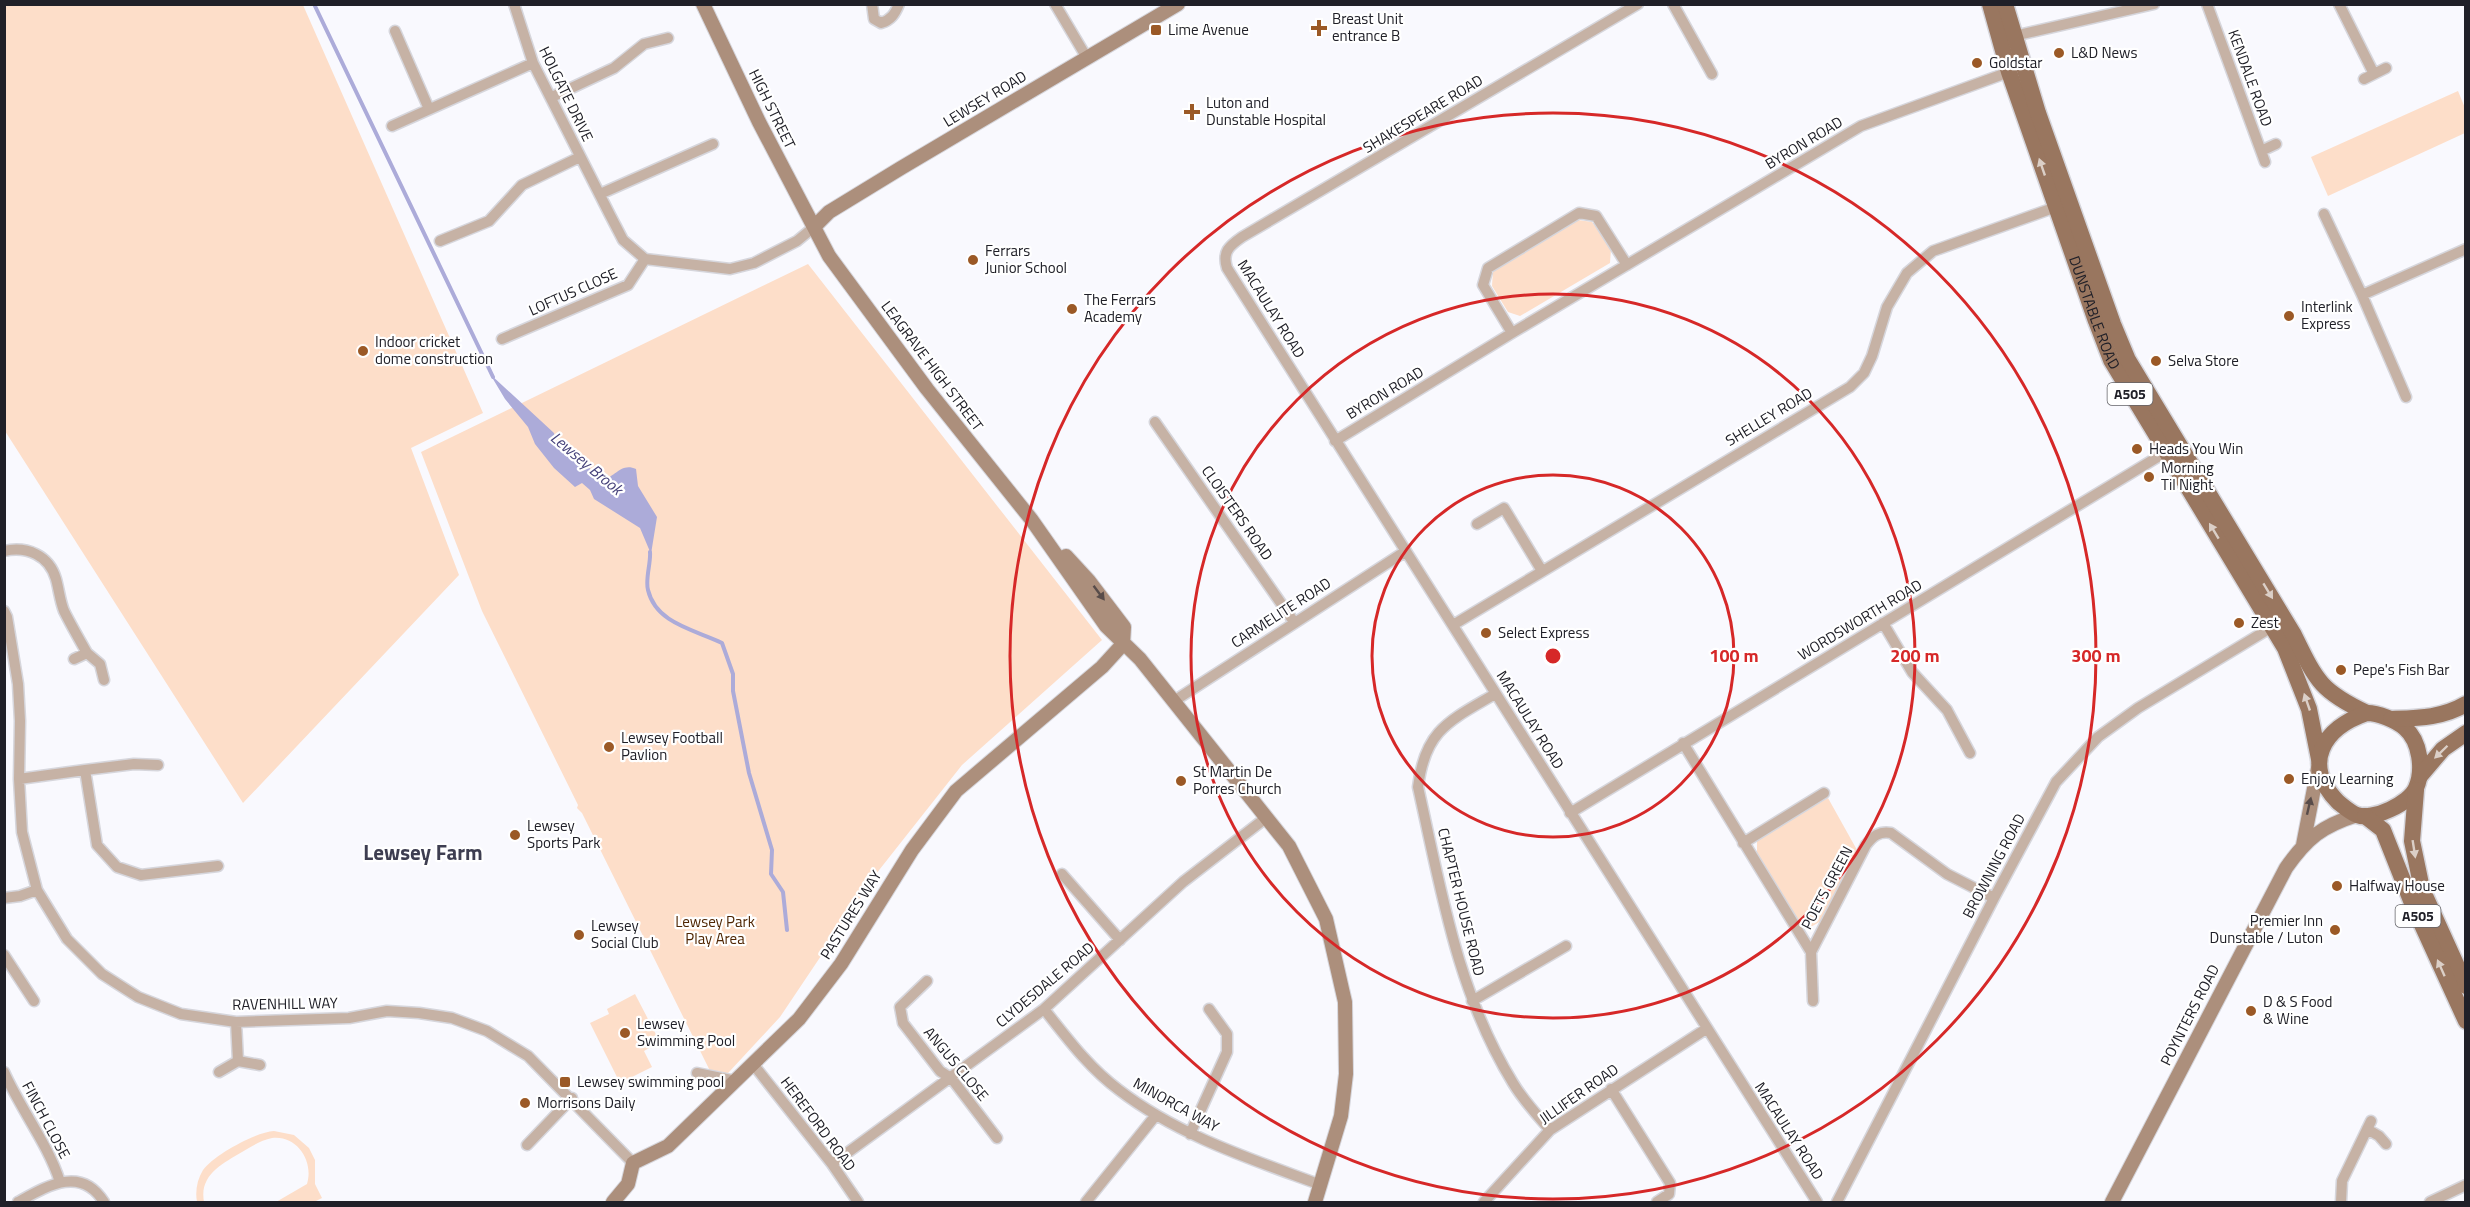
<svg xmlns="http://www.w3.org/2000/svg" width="2470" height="1207" viewBox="0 0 2470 1207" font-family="'Titillium Web',sans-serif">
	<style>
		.green { fill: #fddec9 }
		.water { fill: #acabd9 }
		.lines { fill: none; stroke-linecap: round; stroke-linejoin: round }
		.stream { stroke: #acabd9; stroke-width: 4 }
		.street-casing { stroke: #d6d6dc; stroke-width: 13 }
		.secondary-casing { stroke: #d6d6dc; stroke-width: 16 }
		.primary-casing { stroke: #d6d6dc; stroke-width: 19 }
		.street { stroke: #c6b2a5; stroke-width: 10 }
		.secondary { stroke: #ac8f7c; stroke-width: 14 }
		.primary { stroke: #99765f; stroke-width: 16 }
		.oneway { fill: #dbcfc7 }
		.oneway2 { fill: #584c4a }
		.ring { fill: none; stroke: #d62828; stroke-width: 3 }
		.poi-dot { fill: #9b5926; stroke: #fff; stroke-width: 2 }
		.labels { text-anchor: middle; stroke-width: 4.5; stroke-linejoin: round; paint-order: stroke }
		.shield { fill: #fff; stroke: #636368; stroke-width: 1.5 }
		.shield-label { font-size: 14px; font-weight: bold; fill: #202028 }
		.poi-label { font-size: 15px; fill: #202028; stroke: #fff; text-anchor: start }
		.street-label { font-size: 15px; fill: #202028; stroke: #fff }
		.park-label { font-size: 15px; fill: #4f2603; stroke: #fff }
		.water-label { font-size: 16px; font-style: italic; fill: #45417a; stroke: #fff }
		.district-label { font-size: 21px; font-weight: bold; fill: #3e3e51; stroke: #fff }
		.centre { fill: #d62828; stroke: #fff; stroke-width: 3 }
		.ring-label { font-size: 18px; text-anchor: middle; font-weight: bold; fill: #d62828; stroke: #fff; stroke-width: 4.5; stroke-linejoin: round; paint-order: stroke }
	</style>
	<rect width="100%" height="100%" fill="#f9f9fe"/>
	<path class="green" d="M5 4 303 5 483 413 411 448 459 575 243 803 5 431Z
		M2458 91 2465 108V133L2328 196 2311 157Z
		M1578 220 1592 222 1611 249 1610 263 1520 316 1508 312 1492 286 1493 271Z
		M808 264 1102 640 962 765 876 874 780 1017 717 1085 582 813 577 808 578 805 482 611 421 452Z
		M1828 798 1857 850 1821 921 1809 928 1797 921 1757 856V839Z
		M635 994 660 1042 644 1051 652 1067 620 1083 590 1023 609 1014 607 1009Z
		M274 1131 294 1135 309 1148 315 1160V1184L322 1198 314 1202H276L307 1184C314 1161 297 1135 272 1138 261 1140 251 1147 242 1152 222 1164 199 1175 204 1202H197C195 1191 197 1180 203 1170 214 1155 256 1132 274 1131Z"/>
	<path class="water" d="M490 374 554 433 558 449 574 450 600 480C615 479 620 462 636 469L638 486 657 517 651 554 640 528 594 499 590 490 582 483 575 487 554 468 535 444 528 427 505 399Z"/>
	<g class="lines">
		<path class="stream" d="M314 4 493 377
			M650 552C651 563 645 579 648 590 656 624 696 630 722 643L733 674V691L749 773 772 850 771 874 783 892 787 930"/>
		<g class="street-casing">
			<path id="street" d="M514 4 533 63 610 215 623 240 645 259 730 269 754 263 797 241 814 227
				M872 4 874 19 881 23C891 20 895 14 899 4
				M1055 4 1087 58
				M1638 4 1242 237C1229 246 1222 252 1227 268L1817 1202
				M1673 4 1712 74
				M2207 4 2265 162
				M2339 4 2374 74
				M395 31 429 109
				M2014 36 2154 4
				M2364 79 2386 68
				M552 97 614 68 644 44 668 38
				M392 126 533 63
				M2261 151 2276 144
				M600 194 713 144
				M2324 214 2362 295
				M440 241 489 221 522 185 580 157
				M1512 333 1483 285 1488 268 1579 213 1596 216 1627 265
				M502 339 628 285 645 259
				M2406 397 2362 295 2466 249
				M1155 422 1294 622
				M1335 441 1512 333 1861 126 2009 72
				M1477 524 1504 508 1542 571
				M4 551C27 546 49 555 56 579 59 590 60 601 64 611 71 625 79 639 87 653
				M4 611 7 617 18 684 20 721 19 779 22 832 37 890 67 939 102 974 138 997 181 1014 236 1022 349 1018 387 1011 419 1013 452 1018 487 1031 528 1056 633 1163
				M1883 623 1912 672 1947 710 1970 753
				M1453 625 1850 387 1864 373 1872 356 1887 307 1907 273 1933 251 2056 207
				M74 659 87 653 100 664 104 680
				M1495 694C1449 721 1425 730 1418 787 1441 889 1457 992 1513 1083 1523 1100 1537 1115 1550 1130
				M1174 701 1406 551
				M1683 743 1811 952 1813 1001
				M85 770 134 764 158 765
				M19 779 85 770 97 845 117 867 141 875 218 866
				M1570 813 2166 452
				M1743 843 1824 793
				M1062 874 1120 940
				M4 898 20 896 37 890
				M1811 952 1866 845C1873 836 1879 831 1891 833L1947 874 1994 898
				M4 955 34 1001
				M927 981 900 1007 903 1023 940 1071 952 1079 997 1138
				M1472 1001 1566 946
				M1044 1009C1067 1038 1089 1068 1119 1090 1179 1136 1251 1159 1321 1185
				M238 1061 260 1065
				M753 1064 832 1164 858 1202
				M4 1072C21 1110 48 1144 60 1182
				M219 1072 238 1061 236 1022
				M697 1073 736 1081
				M1611 1089 1670 1183 1669 1194 1657 1202
				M2367 1129 2379 1136 2386 1144
				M1190 1134 1227 1052V1034L1209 1009
				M527 1145 572 1098
				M832 1164 1044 1009 1183 882 1267 817
				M18 1202C47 1186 81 1165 104 1202
				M1086 1202 1156 1115
				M1484 1202 1550 1130 1706 1029
				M1837 1202 1994 898 2056 782 2098 737 2138 708 2272 627
				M2341 1202 2342 1181 2371 1121
				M2430 1202 2466 1185"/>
		</g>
		<g class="secondary-casing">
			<path id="secondary" d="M703 4 759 122 829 256 927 389 1031 519 1106 626 1140 659 1289 846 1326 919 1345 1002 1346 1074 1341 1116 1315 1202
				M814 227 829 212 901 168 1178 4
				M1066 556 1089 581 1124 627 1123 644
				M2303 845 2318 768
				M613 1202 628 1184 633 1163 668 1146 799 1019 841 964 912 850 956 791 1102 667 1123 644
				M2112 1202 2286 868C2307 838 2322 826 2357 815"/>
		</g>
		<g class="primary-casing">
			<g id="primary">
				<path id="s1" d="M1990 4 2009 72 2096 321 2111 360 2285 648 2309 709 2319 759"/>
				<path d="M2005 4 2038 113 2113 324 2128 360 2294 635C2316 680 2320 691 2367 713"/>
				<path d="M2367 713C2378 713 2396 720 2405 728 2420 741 2424 770 2416 788 2410 803 2373 821 2357 815 2351 813 2343 806 2338 802 2301 764 2323 728 2367 713Z"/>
				<path d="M2391 719C2418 718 2442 718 2466 704"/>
				<path d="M2420 776 2443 749 2466 733"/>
				<path d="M2416 790 2412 841 2422 889 2466 986"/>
				<path d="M2365 816 2383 830 2412 903 2466 1021"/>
			</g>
		</g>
		<use href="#street" class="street"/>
		<use href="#secondary" class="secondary"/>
		<use href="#primary" class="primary"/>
	</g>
	<defs><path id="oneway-solid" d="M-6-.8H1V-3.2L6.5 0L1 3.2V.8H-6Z" transform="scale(1.5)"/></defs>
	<g class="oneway">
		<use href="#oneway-solid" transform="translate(2042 167) rotate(-109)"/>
		<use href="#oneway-solid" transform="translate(2214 531) rotate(-121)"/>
		<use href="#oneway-solid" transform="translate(2268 591) rotate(59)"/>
		<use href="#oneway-solid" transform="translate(2307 702) rotate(-109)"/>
		<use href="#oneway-solid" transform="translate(2441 752) rotate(136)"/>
		<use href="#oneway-solid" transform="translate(2414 849) rotate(81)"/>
		<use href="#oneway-solid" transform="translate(2441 968) rotate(-114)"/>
	</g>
	<g class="oneway2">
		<use href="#oneway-solid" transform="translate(1099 593) rotate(53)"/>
		<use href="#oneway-solid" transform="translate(2309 806) rotate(-77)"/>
	</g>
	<g class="ring">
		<circle cx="1553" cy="656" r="181"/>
		<circle cx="1553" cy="656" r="362"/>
		<circle cx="1553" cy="656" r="543"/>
	</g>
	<g class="poi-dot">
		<path d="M1316 19h6v6h6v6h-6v6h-6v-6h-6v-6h6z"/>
		<rect x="1150" y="24" width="12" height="12" rx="3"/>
		<circle cx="2059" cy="53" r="6"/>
		<circle cx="1977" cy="63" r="6"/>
		<path d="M1189 103h6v6h6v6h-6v6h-6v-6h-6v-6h6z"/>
		<circle cx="973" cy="260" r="6"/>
		<circle cx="1072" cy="309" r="6"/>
		<circle cx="2289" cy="316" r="6"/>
		<circle cx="363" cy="351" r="6"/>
		<circle cx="2156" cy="361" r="6"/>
		<circle cx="2137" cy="449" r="6"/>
		<circle cx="2149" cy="477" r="6"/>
		<circle cx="2239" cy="623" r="6"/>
		<circle cx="1486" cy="633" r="6"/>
		<circle cx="2341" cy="670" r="6"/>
		<circle cx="609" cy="747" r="6"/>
		<circle cx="2289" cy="779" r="6"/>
		<circle cx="1181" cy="781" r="6"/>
		<circle cx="515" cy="835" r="6"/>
		<circle cx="2337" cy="886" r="6"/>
		<circle cx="2335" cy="930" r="6"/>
		<circle cx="579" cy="935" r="6"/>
		<circle cx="2251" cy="1011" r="6"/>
		<circle cx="625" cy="1033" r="6"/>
		<rect x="559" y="1076" width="12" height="12" rx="3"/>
		<circle cx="525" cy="1103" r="6"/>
	</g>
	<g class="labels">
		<g class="shield">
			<rect x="2107.5" y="383" width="45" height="22" rx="4.5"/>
			<rect x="2395.5" y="905" width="45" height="22" rx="4.5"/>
		</g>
		<g class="shield-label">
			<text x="2130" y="399">A505</text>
			<text x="2418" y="921">A505</text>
		</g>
		<g class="poi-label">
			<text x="1332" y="24">Breast Unit<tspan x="1332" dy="17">entrance B</tspan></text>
			<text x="1168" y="35">Lime Avenue</text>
			<text x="2071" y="58">L&amp;D News</text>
			<text x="1989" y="68">Goldstar</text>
			<text x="1206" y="108">Luton and<tspan x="1206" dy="17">Dunstable Hospital</tspan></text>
			<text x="985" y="256">Ferrars<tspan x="985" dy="17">Junior School</tspan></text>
			<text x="1084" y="305">The Ferrars<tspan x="1084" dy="17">Academy</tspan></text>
			<text x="2301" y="312">Interlink<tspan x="2301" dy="17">Express</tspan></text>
			<text x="375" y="347">Indoor cricket<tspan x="375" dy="17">dome construction</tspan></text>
			<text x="2168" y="366">Selva Store</text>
			<text x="2149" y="454">Heads You Win</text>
			<text x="2161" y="473">Morning<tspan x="2161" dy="17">Til Night</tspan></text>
			<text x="2251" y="628">Zest</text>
			<text x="1498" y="638">Select Express</text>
			<text x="2353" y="675">Pepe's Fish Bar</text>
			<text x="621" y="743">Lewsey Football<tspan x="621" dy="17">Pavlion</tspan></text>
			<text x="1193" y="777">St Martin De<tspan x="1193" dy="17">Porres Church</tspan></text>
			<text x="2301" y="784">Enjoy Learning</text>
			<text x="527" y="831">Lewsey<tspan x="527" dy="17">Sports Park</tspan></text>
			<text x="2349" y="891">Halfway House</text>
			<text x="2323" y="926" text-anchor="end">Premier Inn<tspan x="2323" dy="17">Dunstable / Luton</tspan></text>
			<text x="591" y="931">Lewsey<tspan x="591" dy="17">Social Club</tspan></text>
			<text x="2263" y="1007">D &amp; S Food<tspan x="2263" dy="17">&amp; Wine</tspan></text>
			<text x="637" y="1029">Lewsey<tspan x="637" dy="17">Swimming Pool</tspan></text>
			<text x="577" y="1087">Lewsey swimming pool</text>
			<text x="537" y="1108">Morrisons Daily</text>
		</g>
		<g class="street-label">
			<text transform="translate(2250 78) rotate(70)" y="5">KENDALE ROAD</text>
			<text transform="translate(566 94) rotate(64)" y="5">HOLGATE DRIVE</text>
			<text transform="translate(985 99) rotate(-31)" y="5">LEWSEY ROAD</text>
			<text transform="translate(772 109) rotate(64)" y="5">HIGH STREET</text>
			<text transform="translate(1423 114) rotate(-31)" y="5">SHAKESPEARE ROAD</text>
			<text transform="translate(1804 143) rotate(-31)" y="5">BYRON ROAD</text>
			<text transform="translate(573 292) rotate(-24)" y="5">LOFTUS CLOSE</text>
			<text transform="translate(1271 309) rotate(58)" y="5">MACAULAY ROAD</text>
			<text dy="5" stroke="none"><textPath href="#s1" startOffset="326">DUNSTABLE ROAD</textPath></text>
			<text transform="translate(932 366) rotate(53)" y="5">LEAGRAVE HIGH STREET</text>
			<text transform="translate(1385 393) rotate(-31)" y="5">BYRON ROAD</text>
			<text transform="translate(1769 417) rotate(-31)" y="5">SHELLEY ROAD</text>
			<text transform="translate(1237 513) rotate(55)" y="5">CLOISTERS ROAD</text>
			<text transform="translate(1281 613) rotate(-33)" y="5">CARMELITE ROAD</text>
			<text transform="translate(1860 620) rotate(-31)" y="5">WORDSWORTH ROAD</text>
			<text transform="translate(1530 720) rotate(58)" y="5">MACAULAY ROAD</text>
			<text transform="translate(1994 866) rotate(-62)" y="5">BROWNING ROAD</text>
			<text transform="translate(1827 888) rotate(-62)" y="5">POETS GREEN</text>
			<text transform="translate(1461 902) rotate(76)" y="5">CHAPTER HOUSE ROAD</text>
			<text transform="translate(851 915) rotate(-58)" y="5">PASTURES WAY</text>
			<text transform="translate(1045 985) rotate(-40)" y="5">CLYDESDALE ROAD</text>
			<text transform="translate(285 1004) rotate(-1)" y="5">RAVENHILL WAY</text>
			<text transform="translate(2190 1015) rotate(-63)" y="5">POYNTERS ROAD</text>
			<text transform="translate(956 1064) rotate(50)" y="5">ANGUS CLOSE</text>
			<text transform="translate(1579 1094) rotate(-35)" y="5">JILLIFER ROAD</text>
			<text transform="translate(1176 1105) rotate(29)" y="5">MINORCA WAY</text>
			<text transform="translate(46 1120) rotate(62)" y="5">FINCH CLOSE</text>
			<text transform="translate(818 1124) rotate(53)" y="5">HEREFORD ROAD</text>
			<text transform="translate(1789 1131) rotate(57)" y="5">MACAULAY ROAD</text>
		</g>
		<g class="park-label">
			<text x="715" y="927">Lewsey Park<tspan x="715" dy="17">Play Area</tspan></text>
		</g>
		<g class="water-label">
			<text transform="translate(587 463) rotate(40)" y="6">Lewsey Brook</text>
		</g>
		<g class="district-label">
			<text x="423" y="860">Lewsey Farm</text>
		</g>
	</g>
	<circle cx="1553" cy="656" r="9" class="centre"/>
	<g class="ring-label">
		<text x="1734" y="662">100 m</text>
		<text x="1915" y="662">200 m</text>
		<text x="2096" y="662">300 m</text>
	</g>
	<rect width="2470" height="1207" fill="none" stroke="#202028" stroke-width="12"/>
</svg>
